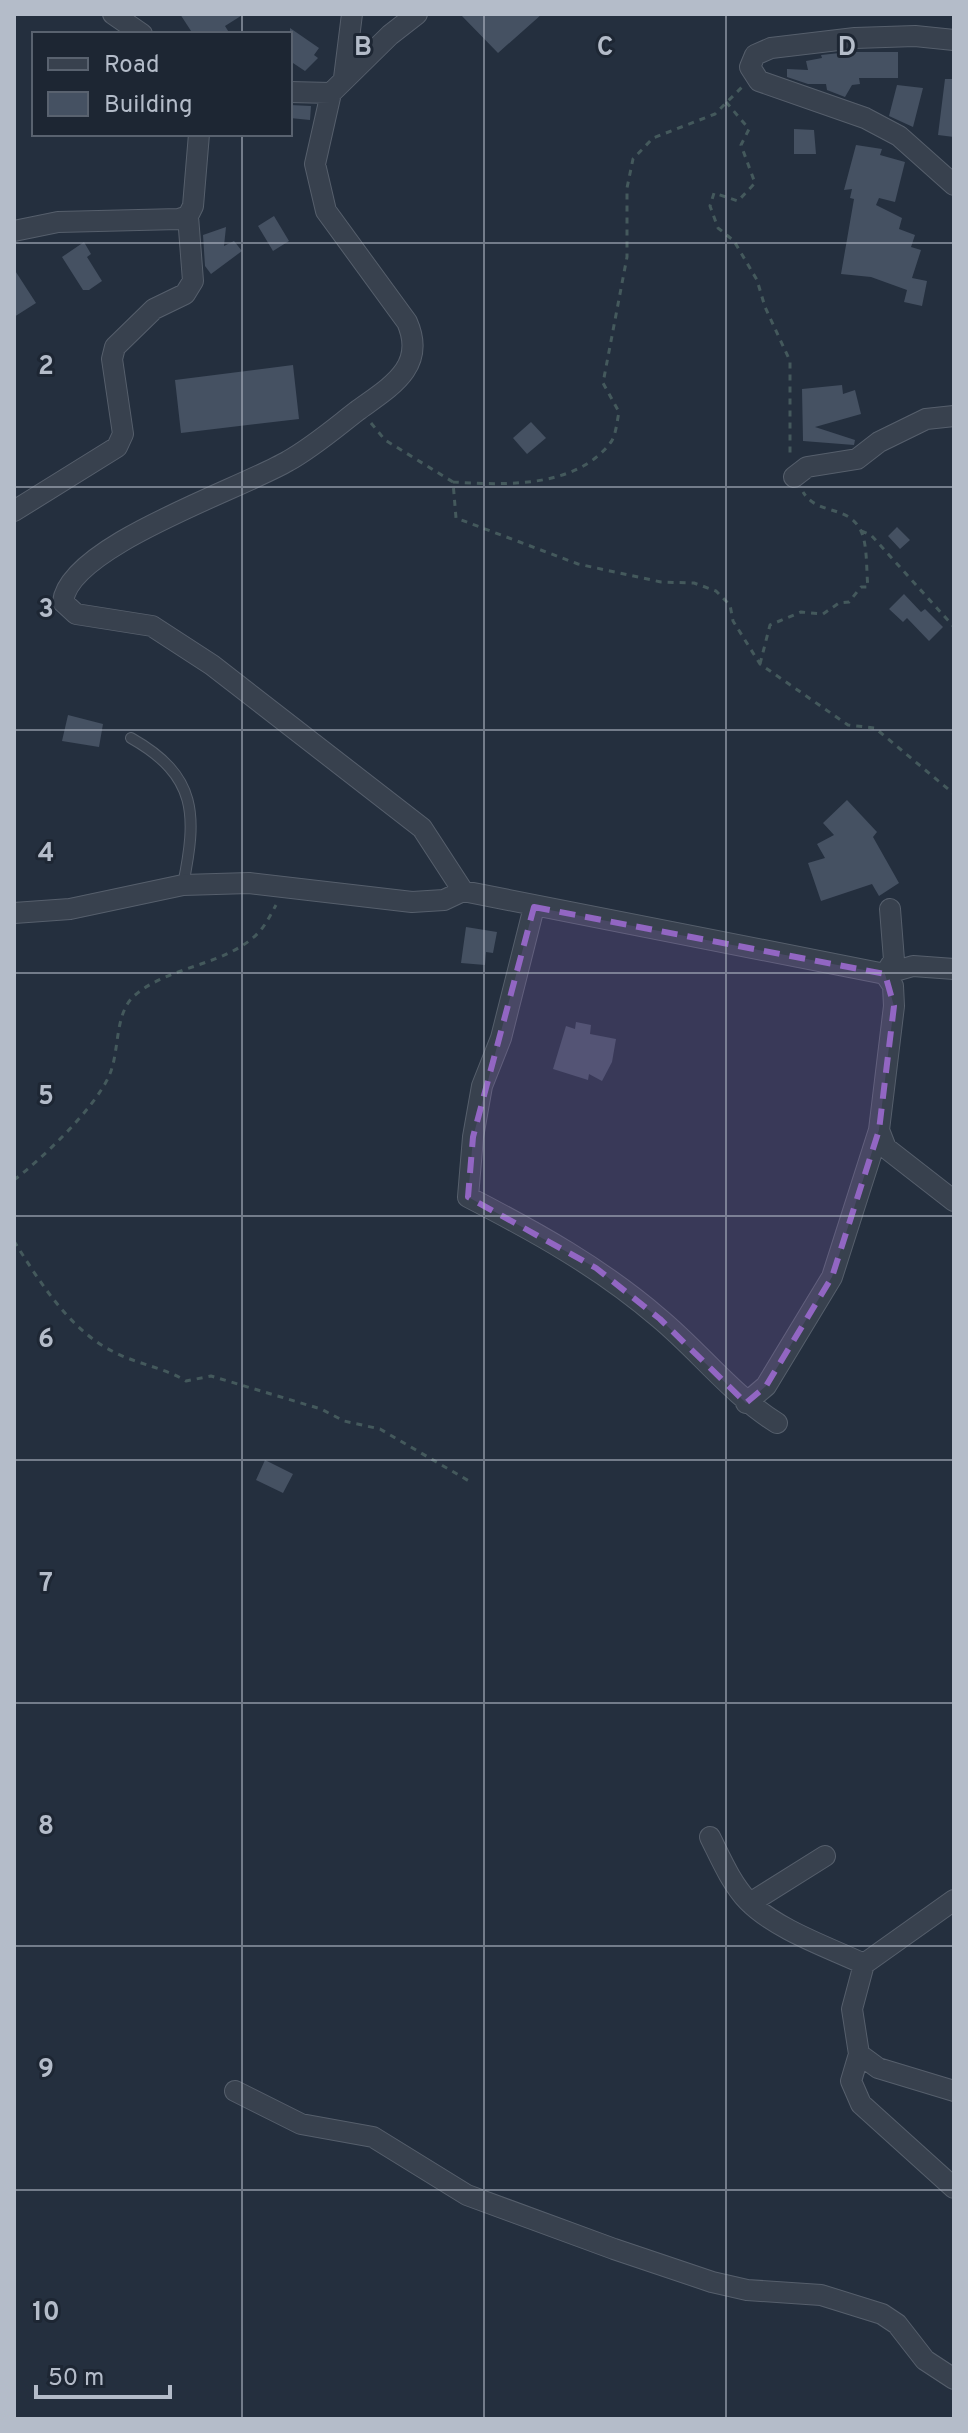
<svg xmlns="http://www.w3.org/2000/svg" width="968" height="2433" viewBox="0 0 968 2433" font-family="Overpass,sans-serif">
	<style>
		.building { fill: #455162 }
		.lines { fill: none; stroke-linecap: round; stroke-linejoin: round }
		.lane-casing { stroke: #565f6c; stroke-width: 12 }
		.street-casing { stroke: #565f6c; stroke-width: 22 }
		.path { stroke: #44595c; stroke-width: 3; stroke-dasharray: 6 6; stroke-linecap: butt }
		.lane { stroke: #38414e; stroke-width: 10 }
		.street { stroke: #38414e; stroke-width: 20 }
		.marked { fill: #9266c3; fill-opacity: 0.2; stroke: #9266c3; stroke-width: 6; stroke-dasharray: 16 10; stroke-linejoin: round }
		.grid { fill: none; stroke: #b4bcc9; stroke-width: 2; stroke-opacity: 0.55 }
		.grid-label { font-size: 26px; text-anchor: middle; font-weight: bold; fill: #b4bcc9; stroke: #1d2633; stroke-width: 6; stroke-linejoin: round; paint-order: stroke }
	</style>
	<rect width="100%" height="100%" fill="#242f3e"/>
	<path class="building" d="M180 14H244L225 26 230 34H193Z
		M460 14H542L498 53Z
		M290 28 319 48 314 55 318 58 305 71 290 61Z
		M849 52H898V78H859L860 84 852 85 845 97 827 90 826 84H808L787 77V69L808 70 806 61 822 58 821 55Z
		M945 79H954V137L938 135Z
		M897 85 923 88 913 127 889 116Z
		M290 105 311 106 310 120 290 118Z
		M794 129 814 130 816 154H794Z
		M856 145 882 149 880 155 905 162 895 202 879 198 876 205 902 218 899 229 915 235 911 247 921 250 912 278 927 281 922 306 904 302 907 290 871 277 841 274 854 199 850 198 852 189 844 190Z
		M274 216 289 241 273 251 258 226Z
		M226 227 224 246 234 241 242 251 211 274 205 266 203 235Z
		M84 242 91 254 87 257 102 281 89 290H83L62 257Z
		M14 269 36 303 14 317Z
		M293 365 299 419 181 433 175 380Z
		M842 385 843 394 855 390 861 414 815 427 855 440 854 445 803 441 802 389Z
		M531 422 546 438 527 454 513 438Z
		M897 527 910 540 900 549 888 536Z
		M904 594 921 612 925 609 943 627 929 641 907 618 903 622 889 609Z
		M68 715 103 724 99 747 62 741Z
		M847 800 877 832 873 837 899 883 879 896 872 884 821 901 808 863 825 858 817 844 834 835 823 823Z
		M466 927 497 932 493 953 486 952 485 965 461 963Z
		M576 1022 591 1025 590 1034 616 1039 612 1062 602 1081 589 1074 588 1080 553 1069 566 1026 575 1029Z
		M265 1460 293 1474 283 1493 256 1480Z"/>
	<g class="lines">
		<g class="lane-casing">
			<path id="lane" d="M131 738C198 776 197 815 183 885"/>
		</g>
		<g class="street-casing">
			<path id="street" d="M113 14 142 34
				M417 14 390 35 331 93 315 164 326 211 407 322C427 367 390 387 357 411 335 428 313 447 288 461 241 489 68 546 63 602L76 614 152 626 212 665 422 828 463 891
				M954 40 915 36 855 38 771 48 755 55 750 67 759 81 865 118 899 136 954 185
				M344 78 352 14
				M290 92 331 93
				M14 231 58 222 179 219 188 216 193 206 199 134
				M794 477 807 467 857 459 879 442 926 419 954 416
				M14 511 117 447 123 434 112 359 115 347 154 309 185 294 193 281 188 216
				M534 907 501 1038 482 1086 473 1137 468 1197C536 1232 601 1268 659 1318 700 1352 731 1394 777 1423
				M890 909 894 960 885 974 893 986 894 1006 879 1130 886 1148 954 1201
				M14 913 70 909 183 885 249 883 412 902 444 900 463 891 885 974 913 966 954 969
				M746 1403 766 1386 832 1277 879 1130
				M710 1837C721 1859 731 1883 748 1901 775 1929 830 1948 864 1964
				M954 1900 864 1964 852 2009 859 2054 878 2068 954 2091
				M750 1903 825 1856
				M859 2054 851 2081 861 2104 954 2188
				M235 2091 301 2124 373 2137 467 2195 614 2249 712 2282 747 2290 821 2295 882 2314 897 2324 925 2360 954 2379"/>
		</g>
		<path class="path" d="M726 102 749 129 741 145 755 183 738 201 714 193 710 206 718 228 734 241 757 280 765 307 790 361V455
			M371 423 385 440 453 482 456 518 578 564 661 582 694 583 716 591 730 605 733 621 760 664 848 725 875 728 954 794
			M453 482C503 485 576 489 611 442 616 435 617 421 619 412L603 383 627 257V188L633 159 653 138 715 114 742 87
			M861 531 871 535 954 627
			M760 664 770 625 801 612 823 614 839 603 849 602 861 587H868C866 571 868 543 860 529 847 505 817 515 803 492
			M14 1180C43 1158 94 1109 109 1076 120 1052 114 1014 134 996 169 965 228 966 260 931 266 924 271 914 276 905
			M14 1241C39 1281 69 1329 112 1351 136 1364 163 1367 186 1381L211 1376 321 1409 344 1421 380 1429 469 1481"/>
		<use href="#lane" class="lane"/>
		<use href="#street" class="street"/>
	</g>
	<path class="marked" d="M534 907 885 974 894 1006 879 1130 832 1277 766 1386 746 1403 660 1319 596 1268 468 1197 473 1137Z"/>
	<path class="grid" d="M242 14V34M484 14V2419M726 14V2419M242 134V2419M14 243H954M14 487H954M14 730H954M14 973H954M14 1216H954M14 1460H954M14 1703H954M14 1946H954M14 2190H954"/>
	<g class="grid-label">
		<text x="363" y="55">B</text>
		<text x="605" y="55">C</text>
		<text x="847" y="55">D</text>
		<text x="46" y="374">2</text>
		<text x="46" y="617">3</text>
		<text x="46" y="861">4</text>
		<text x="46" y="1104">5</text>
		<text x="46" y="1347">6</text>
		<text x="46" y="1591">7</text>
		<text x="46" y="1834">8</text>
		<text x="46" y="2077">9</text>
		<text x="46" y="2320">10</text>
	</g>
	<rect width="968" height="2433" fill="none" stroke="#b4bcc9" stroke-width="32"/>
	<rect x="32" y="32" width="260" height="104" fill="#1d2633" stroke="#59626f" stroke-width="2"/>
	<rect x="48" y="58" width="40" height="12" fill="#38414e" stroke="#59626f" stroke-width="2"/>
	<text x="104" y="72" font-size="24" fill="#b4bcc9">Road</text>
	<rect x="48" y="92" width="40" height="24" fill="#455162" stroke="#59626f" stroke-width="2"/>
	<text x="104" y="112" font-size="24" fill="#b4bcc9">Building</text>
	<path d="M36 2385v12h134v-12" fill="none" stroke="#b4bcc9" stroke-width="4"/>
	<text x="48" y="2385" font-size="24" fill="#b4bcc9" stroke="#1d2633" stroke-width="6" paint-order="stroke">50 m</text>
</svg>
